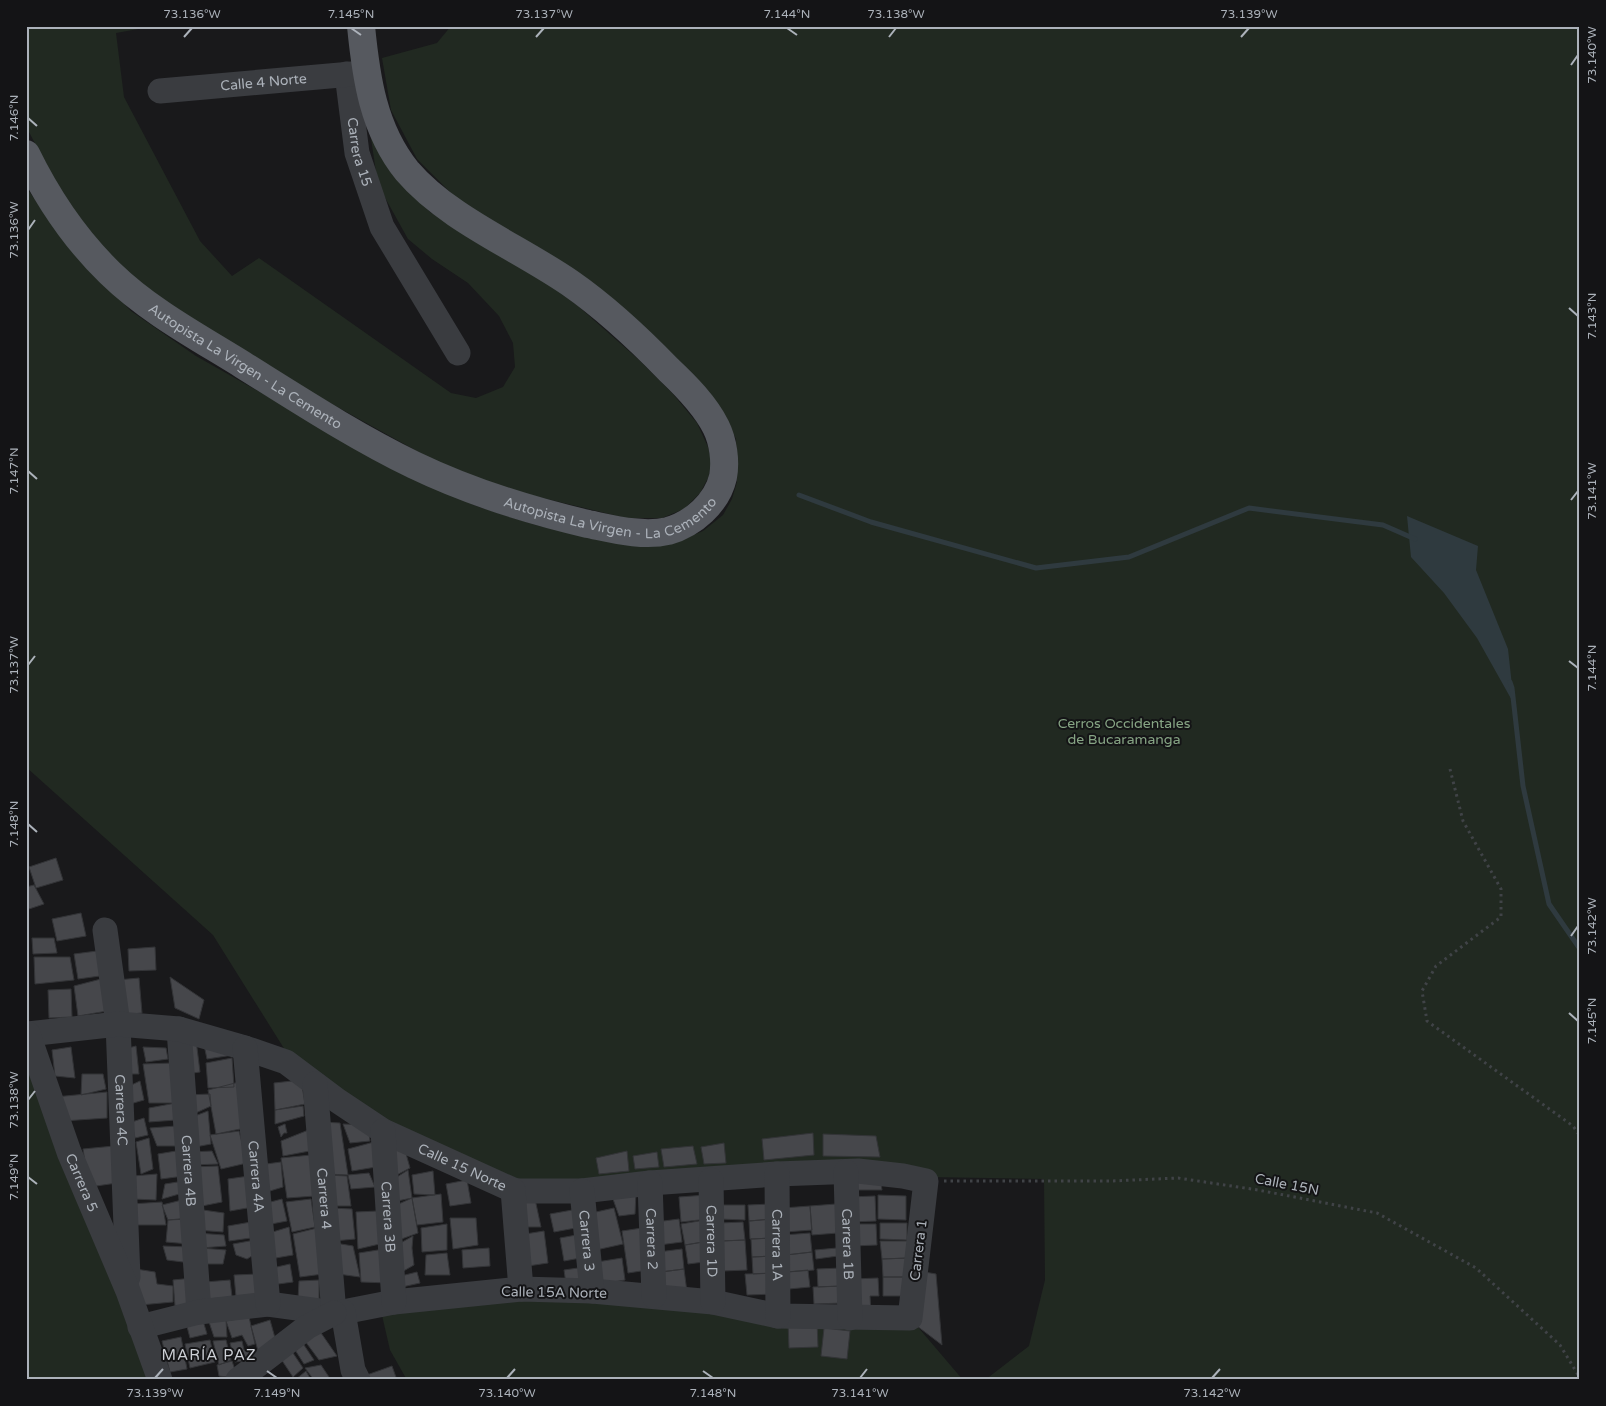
<svg xmlns="http://www.w3.org/2000/svg" width="1606" height="1406" viewBox="0 0 1606 1406" font-family="'Varela Round',sans-serif">
	<style>
		.green { fill: #212921 }
		.water { fill: #2f3a3f }
		.lines { fill: none; stroke-linecap: round; stroke-linejoin: round }
		.stream { stroke: #2f3a3f; stroke-width: 5 }
		.building { fill: #46474b; stroke: #333437 }
		.path { stroke: #404347; stroke-width: 3; stroke-dasharray: 2.5 4; stroke-linecap: butt }
		.minor { stroke: #3a3c40; stroke-width: 25 }
		.major { stroke: #56595f; stroke-width: 28 }
		.ticks { fill: none; stroke: #acb2ba; stroke-width: 2 }
		.labels { text-anchor: middle; stroke-width: 4; stroke-linejoin: round; paint-order: stroke }
		.street-label { font-size: 14px; fill: #acb2ba; stroke: #141416 }
		.park-label { font-size: 14px; fill: #86a484; stroke: #141416 }
		.neighbourhood-label { font-size: 15px; letter-spacing: 1px; fill: #cdd0d6; stroke: #141416 }
		.neatline { fill: none; stroke: #acb2ba; stroke-width: 2 }
		.ticks-label { font-size: 12px; text-anchor: middle; fill: #acb2ba }
	</style>
	<rect width="100%" height="100%" fill="#19191b"/>
	<path class="green" d="M26 26H144V28L116 33 124 97 200 241 232 276 259 258 451 393 476 398 503 387 515 367 513 343 499 316 468 283 432 259 408 239 378 185 370 132 394 173 430 212 534 274 578 306 638 359 673 394 697 423 708 447 712 463 708 478 700 493 684 509 662 518H626L518 492 442 465 249 358 158 304 106 258 67 205 29 132 26 125Z
		M451 26H1580V1380H985L1029 1346 1045 1280 1044 1179 927 1177 520 1189 386 1128 290 1058 213 935 26 767V187L67 245 131 311 196 356 412 478 479 507 539 526 636 544 679 541 703 531 723 515 732 499 737 482 736 439 723 412 463 205 417 159 391 110 382 58 437 43Z
		M26 1027 162 1380H26Z
		M522 1297 917 1326 963 1380H407L390 1350 381 1311Z"/>
	<path class="water" d="M1407 516 1478 546 1476 570 1508 649 1514 704 1477 638 1444 593 1411 557Z"/>
	<g class="lines">
		<path class="stream" d="M799 495 871 522 1036 568 1129 557 1249 508 1383 525 1415 539
			M1510 682 1512 688 1523 786 1549 904 1580 949"/>
	</g>
	<path class="building" d="M56 858 63 880 36 888 29 867Z
		M34 885 44 904 26 910V887Z
		M81 913 86 936 57 941 52 919Z
		M32 938H54L57 953 33 954Z
		M155 947 156 970 129 971 128 949Z
		M97 951 100 976 78 979 74 954Z
		M34 957H70L74 980 35 984Z
		M170 977 204 1000 199 1019 175 1008Z
		M139 978 142 1013 120 1015 117 980Z
		M101 979 107 1011 78 1016 74 986Z
		M71 989 72 1017 49 1018 48 990Z
		M196 1040 200 1072 186 1074 183 1041Z
		M203 1040 233 1055 207 1059Z
		M136 1046 139 1074H125L121 1050Z
		M71 1047 75 1078 55 1076 52 1050Z
		M143 1047 166 1048 168 1059 146 1062Z
		M232 1058 234 1087 208 1088 206 1063Z
		M173 1063 176 1103H149L143 1064Z
		M82 1074H103L106 1089 81 1095Z
		M301 1080 305 1104 275 1110 274 1083Z
		M140 1081 144 1100 130 1104 127 1087Z
		M243 1081 245 1128 216 1134 208 1090Z
		M107 1092V1118L63 1121 55 1097Z
		M210 1094 211 1106 189 1116 186 1095Z
		M176 1103V1120L149 1122V1108Z
		M303 1106 304 1116 275 1124V1110Z
		M208 1111 211 1144 190 1148 187 1119Z
		M144 1118 148 1135 135 1138 132 1122Z
		M321 1122 340 1123 348 1175 327 1174Z
		M285 1124 287 1133H284L281 1137 278 1127Z
		M343 1124 368 1125 370 1141 350 1143Z
		M176 1126 181 1146H157L150 1128Z
		M311 1129 315 1150 283 1156 281 1141Z
		M239 1131 247 1163 221 1169 210 1135Z
		M813 1133 814 1155 764 1160 762 1139Z
		M823 1134 876 1136 880 1157 823 1156Z
		M149 1138 153 1169 141 1174 136 1142Z
		M374 1142 376 1167 352 1171 348 1149Z
		M724 1143 726 1163 704 1164 701 1147Z
		M114 1146 117 1183 89 1187 83 1149Z
		M693 1146 697 1164 664 1167 661 1149Z
		M385 1147 405 1150 410 1168 389 1179Z
		M182 1150 184 1176 161 1179 158 1154Z
		M212 1151 218 1164 192 1165 190 1152Z
		M627 1151 629 1171 599 1174 596 1158Z
		M657 1152 659 1167 635 1169 633 1156Z
		M311 1155 315 1196 287 1198 281 1158Z
		M281 1162 283 1187 260 1194 259 1165Z
		M218 1166 222 1202 197 1207 190 1167Z
		M408 1170 412 1198 392 1202 389 1182Z
		M433 1171 435 1195 414 1194 412 1175Z
		M369 1173 375 1187 351 1189 348 1175Z
		M157 1174 156 1200 133 1199V1176Z
		M327 1175 347 1176 351 1206H330Z
		M249 1176 253 1207 230 1211 228 1179Z
		M854 1176 880 1178 882 1190H856Z
		M467 1180 471 1203 450 1206 446 1184Z
		M184 1181 186 1192 162 1199 165 1184Z
		M636 1191 635 1214 619 1216 613 1199Z
		M441 1194 443 1222 417 1225 412 1198Z
		M706 1195 708 1219 681 1222 679 1197Z
		M878 1195 906 1196V1220L878 1219Z
		M875 1196 876 1221 850 1222 848 1197Z
		M412 1198 418 1233 396 1241 392 1207Z
		M186 1199 190 1218 168 1220 162 1205Z
		M282 1199 287 1221 266 1225 263 1204Z
		M311 1199 315 1227 292 1232 286 1202Z
		M535 1199 541 1227H520L519 1203Z
		M162 1202 166 1225H135L131 1204Z
		M771 1204 772 1219 749 1221 748 1205Z
		M836 1204 838 1233 812 1235 810 1206Z
		M720 1205H745V1220L720 1219Z
		M810 1206 812 1230 785 1232 783 1208Z
		M331 1208 352 1209 355 1239 334 1241Z
		M614 1208 623 1244 596 1250 587 1214Z
		M196 1209 224 1213 223 1232 196 1230Z
		M578 1209 581 1227 554 1232 550 1214Z
		M378 1211 384 1243 358 1249 356 1212Z
		M450 1218H476L478 1245 453 1249Z
		M188 1219 189 1244 166 1242 168 1220Z
		M679 1219 682 1242 659 1245 656 1222Z
		M772 1219 773 1238 750 1239 749 1221Z
		M705 1220 709 1241 685 1245 681 1224Z
		M251 1222V1238L229 1241 228 1226Z
		M743 1222 745 1240 721 1241 720 1223Z
		M880 1223H907V1240L880 1239Z
		M447 1224V1250L422 1252 421 1228Z
		M851 1224H876L877 1245 852 1246Z
		M289 1227 293 1255 270 1259 263 1235Z
		M317 1228 323 1274 300 1277 293 1234Z
		M642 1228 648 1270 628 1273 622 1231Z
		M544 1231 548 1263 521 1267 519 1235Z
		M197 1233 224 1235 226 1246 201 1248Z
		M810 1233 812 1252 786 1255 784 1235Z
		M582 1234 586 1257 564 1261 560 1238Z
		M413 1236 412 1248 414 1265 400 1273 397 1245Z
		M773 1238 774 1256 752 1257 751 1239Z
		M255 1240V1254L247 1259 236 1255 233 1244Z
		M745 1240 747 1270 723 1271 721 1241Z
		M709 1241 712 1261 688 1264 685 1245Z
		M880 1241H908V1258L882 1259Z
		M335 1243 353 1246 360 1277 338 1274Z
		M163 1246 190 1247 191 1263 167 1260Z
		M201 1248 226 1250 223 1264H202Z
		M489 1248 490 1266 463 1268 462 1250Z
		M837 1248 838 1256 816 1259 815 1250Z
		M384 1249 388 1283 361 1282 359 1253Z
		M682 1249 684 1269 661 1272 658 1252Z
		M812 1252 814 1270 787 1272 786 1255Z
		M447 1253 450 1275H425L426 1255Z
		M774 1256 775 1273 753 1274 752 1257Z
		M622 1258 625 1280 600 1284 597 1262Z
		M908 1258V1277H883L882 1259Z
		M290 1264 293 1282 271 1285 268 1269Z
		M585 1267 587 1282 566 1284 564 1270Z
		M841 1268 842 1286 818 1287 817 1269Z
		M136 1269 155 1272 157 1284 173 1286V1302L140 1305Z
		M684 1269 687 1292 664 1295 661 1272Z
		M808 1270 810 1287 789 1289 787 1272Z
		M919 1271 936 1274 942 1345 917 1326Z
		M417 1272 420 1283 402 1287 401 1276Z
		M775 1273 776 1294 747 1295 745 1274Z
		M258 1274 259 1296 236 1297 234 1275Z
		M883 1277H908L909 1296H883Z
		M193 1278 195 1304 175 1306 173 1280Z
		M878 1278 879 1296H870L871 1313 854 1314 853 1279Z
		M230 1280 232 1297 207 1299 205 1282Z
		M319 1280V1300H298L299 1281Z
		M842 1286 843 1303 814 1304 813 1287Z
		M201 1314 207 1334 190 1338 185 1319Z
		M249 1317 255 1344 248 1346 242 1335 232 1338 226 1321Z
		M226 1320 227 1337H214L209 1322Z
		M270 1320 277 1345 258 1351 251 1326Z
		M817 1321 818 1347 789 1348 788 1322Z
		M824 1328 850 1331 847 1359 821 1356Z
		M319 1330 337 1356 319 1360 302 1337Z
		M181 1337 187 1369 170 1372 162 1341Z
		M300 1339 314 1360 304 1364 290 1342Z
		M210 1340 215 1362 190 1368 185 1344Z
		M226 1340 231 1360 219 1365 213 1341Z
		M242 1341 244 1350H252L254 1359 235 1362 230 1343Z
		M289 1347 303 1368 293 1377 279 1356Z
		M232 1361 235 1370 227 1377 219 1376 217 1365Z
		M321 1365 331 1380H314L305 1368Z
		M392 1366 397 1380H366L364 1376Z
		M306 1371 311 1380H295Z"/>
	<g class="lines">
		<path class="path" d="M1450 769 1463 821 1501 889V917L1436 966 1422 991 1427 1021 1573 1126 1580 1136
			M26 980 27 1014
			M944 1181H1112L1178 1178 1258 1190 1377 1213 1476 1268 1560 1345 1580 1378"/>
		<g class="minor">
			<path id="s1" d="M347 74 357 153 382 227 458 353"/>
			<path id="s2" d="M160 91 363 73"/>
			<path id="s3" d="M105 930 118 1024 128 1277"/>
			<path id="s4" d="M179 1029 199 1312"/>
			<path id="s5" d="M28 1034 118 1024 179 1029 245 1048 286 1062 338 1101 383 1131 513 1190 520 1191H582L650 1183 777 1174 858 1171 903 1176 926 1181 910 1318 778 1316 713 1302 592 1291 521 1289 394 1302 343 1312 334 1313 268 1304 199 1312 140 1327"/>
			<path id="s6" d="M28 1034 69 1152 128 1291 160 1380"/>
			<path id="s7" d="M245 1048 268 1304"/>
			<path id="s8" d="M315 1084 334 1313"/>
			<path id="s9" d="M383 1131 394 1302"/>
			<path id="s10" d="M846 1172 850 1318"/>
			<path id="s11" d="M777 1174 778 1316"/>
			<path id="s12" d="M711 1180 713 1302"/>
			<path id="s13" d="M650 1183 654 1296"/>
			<path d="M513 1190 521 1289"/>
			<path id="s14" d="M582 1191 592 1291"/>
			<path d="M343 1312 353 1370 358 1380"/>
			<path d="M238 1380 307 1327 334 1313"/>
		</g>
		<path class="major" id="s15" d="M26 154C47 197 76 240 110 273 149 311 198 337 243 365 299 400 356 437 414 465 470 492 528 510 588 524 613 529 643 537 668 531 693 524 717 503 723 477 726 461 723 441 716 427 705 405 686 386 669 370 639 339 606 308 570 283 518 247 448 219 407 171 373 129 366 77 361 26"/>
	</g>
	<path class="ticks" d="M351 28 361 35M787 28 797 35M184 37 192 28M536 37 544 28M889 37 896 28M1241 37 1249 28M1571 65 1578 55M28 118 37 126M28 230 35 220M1569 308 1578 316M28 471 37 479M1571 500 1578 491M1569 661 1578 668M28 665 35 656M28 824 37 832M1571 936 1578 926M1569 1013 1578 1021M28 1100 35 1091M28 1177 37 1184M267 1371 277 1378M703 1371 713 1378M155 1378 163 1369M507 1378 515 1369M860 1378 867 1369M1212 1378 1220 1369"/>
	<g class="labels">
		<g class="street-label">
			<text dy="5" stroke="none"><textPath href="#s2" startOffset="104">Calle 4 Norte</textPath></text>
			<text dy="5" stroke="none"><textPath href="#s1" startOffset="79">Carrera 15</textPath></text>
			<text dy="5" stroke="none"><textPath href="#s15" startOffset="311">Autopista La Virgen - La Cemento</textPath></text>
			<text dy="5" stroke="none"><textPath href="#s15" startOffset="716">Autopista La Virgen - La Cemento</textPath></text>
			<text dy="5" stroke="none"><textPath href="#s3" startOffset="181">Carrera 4C</textPath></text>
			<text dy="5" stroke="none"><textPath href="#s5" startOffset="470">Calle 15 Norte</textPath></text>
			<text dy="5" stroke="none"><textPath href="#s4" startOffset="142">Carrera 4B</textPath></text>
			<text dy="5" stroke="none"><textPath href="#s7" startOffset="129">Carrera 4A</textPath></text>
			<text dy="5" stroke="none"><textPath href="#s6" startOffset="158">Carrera 5</textPath></text>
			<text transform="translate(1287 1184) rotate(11)" y="5">Calle 15N</text>
			<text dy="5" stroke="none"><textPath href="#s8" startOffset="115">Carrera 4</textPath></text>
			<text dy="5" stroke="none"><textPath href="#s9" startOffset="86">Carrera 3B</textPath></text>
			<text dy="5" stroke="none"><textPath href="#s13" startOffset="56">Carrera 2</textPath></text>
			<text dy="5" stroke="none"><textPath href="#s14" startOffset="50">Carrera 3</textPath></text>
			<text dy="5" stroke="none"><textPath href="#s12" startOffset="61">Carrera 1D</textPath></text>
			<text dy="5" stroke="none"><textPath href="#s11" startOffset="71">Carrera 1A</textPath></text>
			<text dy="5" stroke="none"><textPath href="#s10" startOffset="72">Carrera 1B</textPath></text>
			<text transform="translate(918 1250) rotate(-83)" y="5">Carrera 1</text>
			<text transform="translate(554 1292) rotate(1)" y="5">Calle 15A Norte</text>
		</g>
		<g class="park-label">
			<text x="1124" y="728">Cerros Occidentales<tspan x="1124" dy="16">de Bucaramanga</tspan></text>
		</g>
		<g class="neighbourhood-label">
			<text x="209" y="1360">MARÍA PAZ</text>
		</g>
	</g>
	<rect width="1606" height="1406" fill="none" stroke="#141416" stroke-width="55"/>
	<rect x="28" y="28" width="1550" height="1350" class="neatline"/>
	<g class="ticks-label">
		<text x="192" y="18">73.136°W</text>
		<text x="351" y="18">7.145°N</text>
		<text x="544" y="18">73.137°W</text>
		<text x="787" y="18">7.144°N</text>
		<text x="896" y="18">73.138°W</text>
		<text x="1249" y="18">73.139°W</text>
		<text transform="translate(1592 55) rotate(-90)" y="4">73.140°W</text>
		<text transform="translate(14 118) rotate(-90)" y="4">7.146°N</text>
		<text transform="translate(14 230) rotate(-90)" y="4">73.136°W</text>
		<text transform="translate(1592 316) rotate(-90)" y="4">7.143°N</text>
		<text transform="translate(14 471) rotate(-90)" y="4">7.147°N</text>
		<text transform="translate(1592 491) rotate(-90)" y="4">73.141°W</text>
		<text transform="translate(14 665) rotate(-90)" y="4">73.137°W</text>
		<text transform="translate(1592 668) rotate(-90)" y="4">7.144°N</text>
		<text transform="translate(14 824) rotate(-90)" y="4">7.148°N</text>
		<text transform="translate(1592 926) rotate(-90)" y="4">73.142°W</text>
		<text transform="translate(1592 1021) rotate(-90)" y="4">7.145°N</text>
		<text transform="translate(14 1100) rotate(-90)" y="4">73.138°W</text>
		<text transform="translate(14 1177) rotate(-90)" y="4">7.149°N</text>
		<text x="155" y="1397">73.139°W</text>
		<text x="277" y="1397">7.149°N</text>
		<text x="507" y="1397">73.140°W</text>
		<text x="713" y="1397">7.148°N</text>
		<text x="860" y="1397">73.141°W</text>
		<text x="1212" y="1397">73.142°W</text>
	</g>
</svg>
